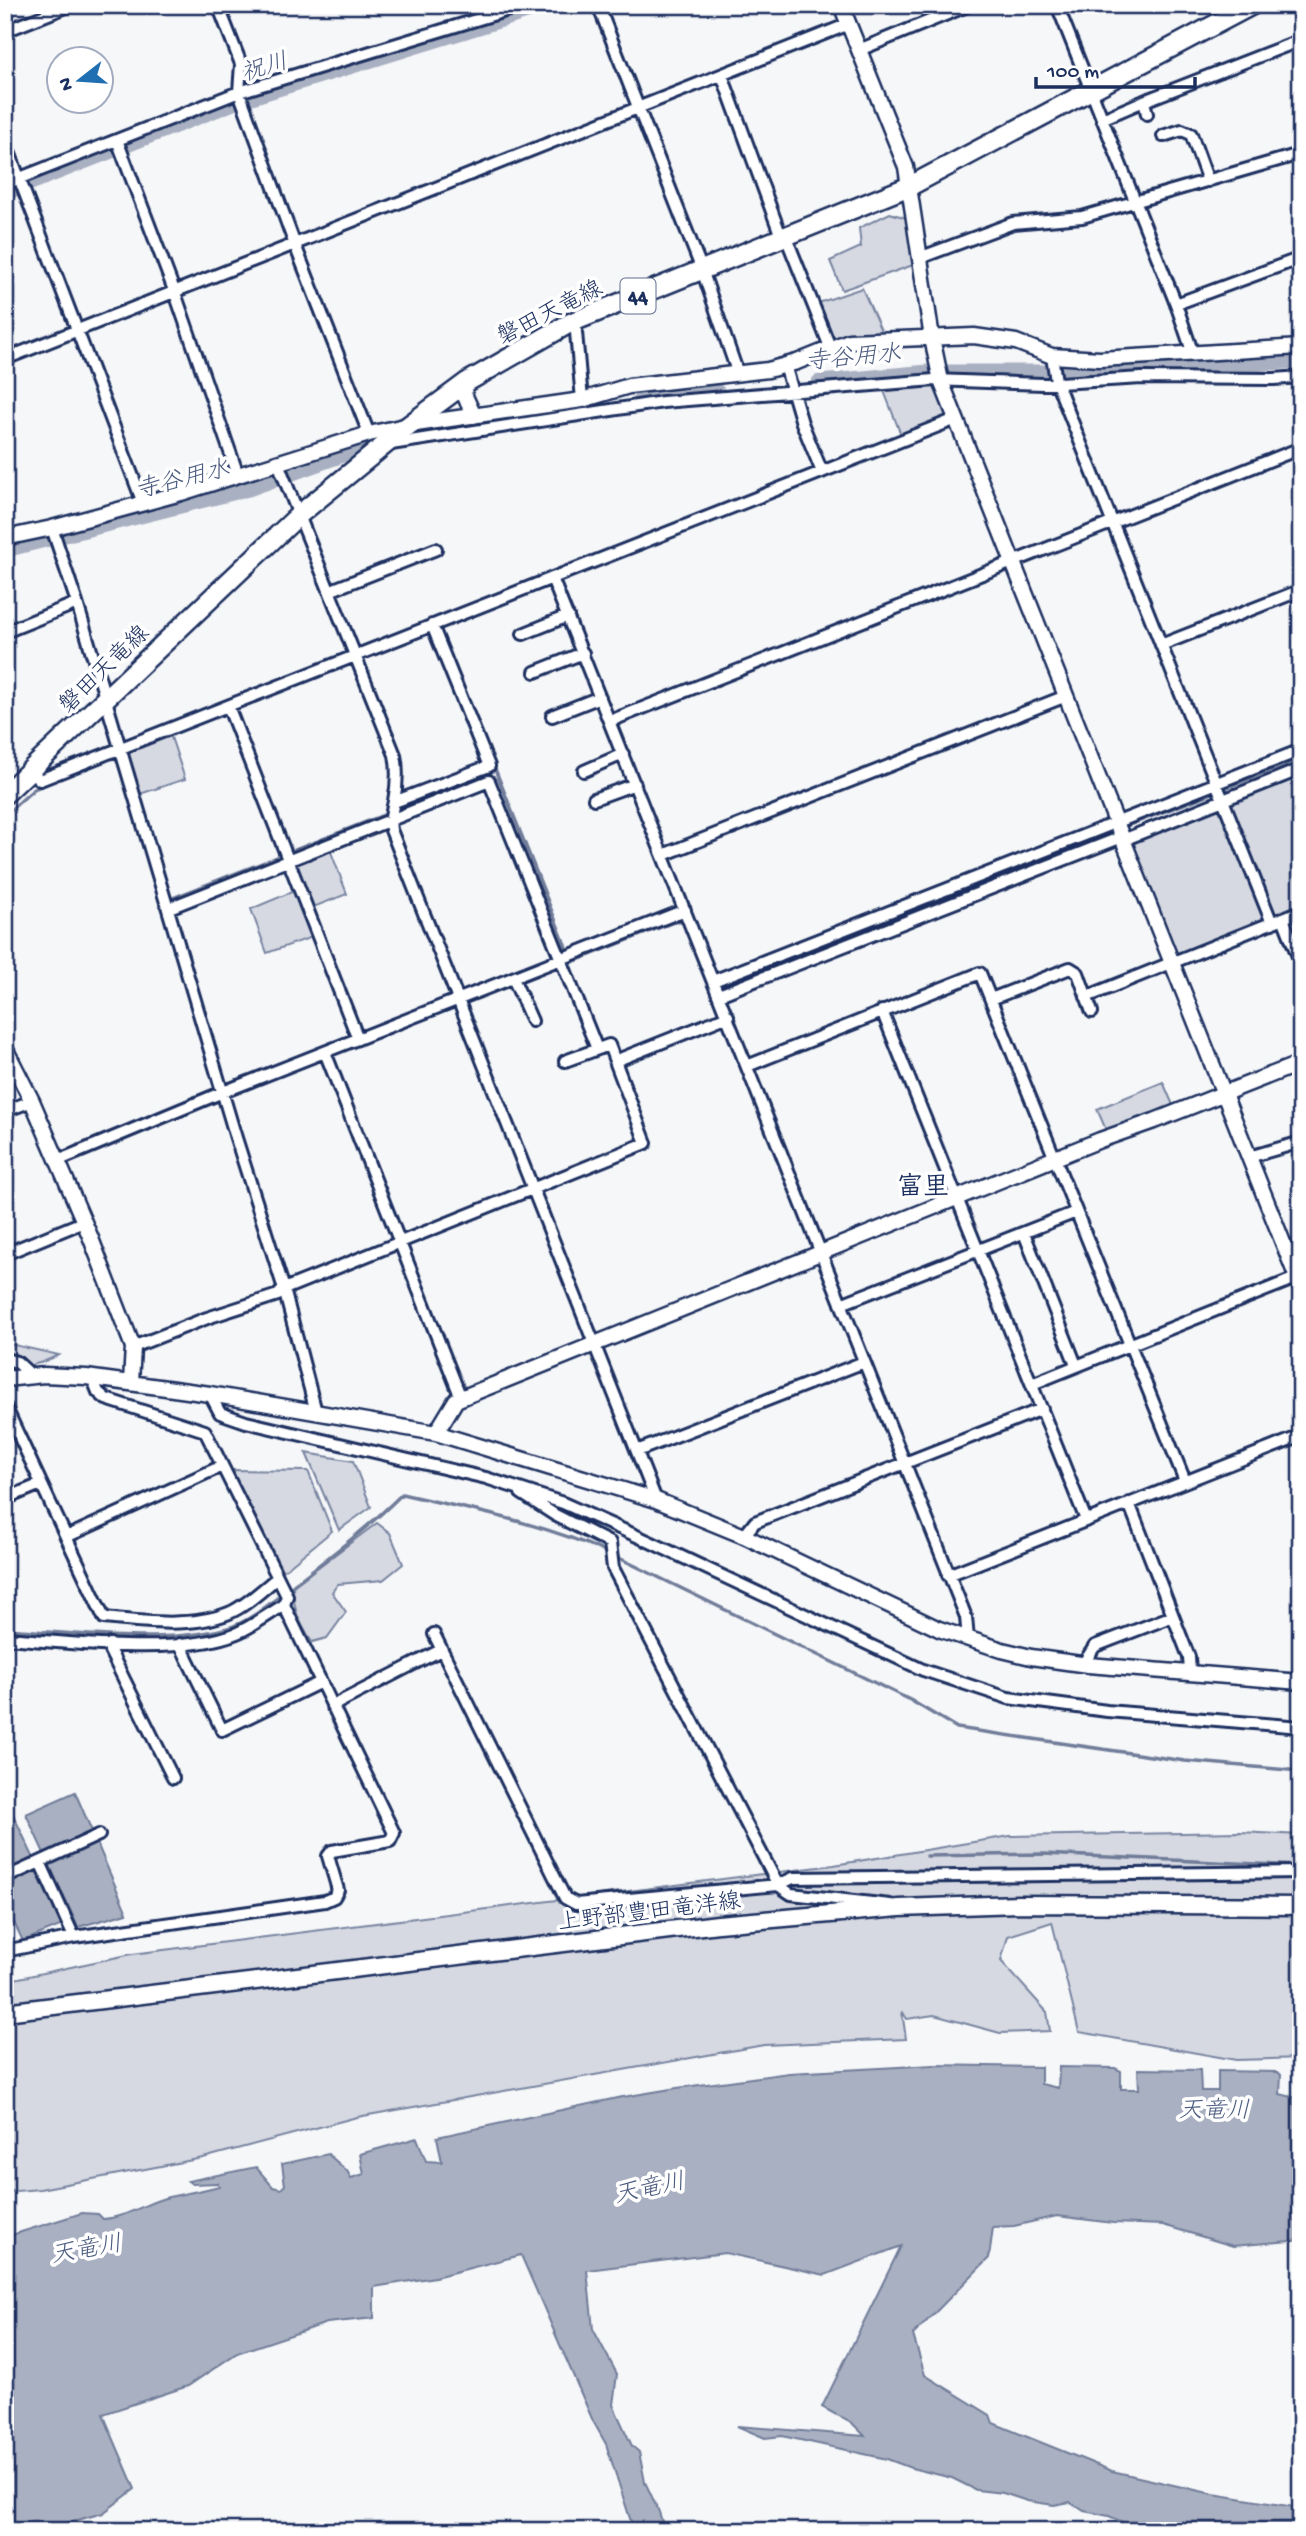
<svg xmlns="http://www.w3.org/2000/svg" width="1306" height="2536" viewBox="0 0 1306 2536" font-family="'Gochi Hand','Klee One',sans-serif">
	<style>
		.green { fill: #d6d9e2; stroke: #7884a0; stroke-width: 2 }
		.water { fill: #a9b0c1; stroke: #707c99; stroke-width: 2 }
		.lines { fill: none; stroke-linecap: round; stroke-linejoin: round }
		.stream { stroke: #707c99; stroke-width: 3.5 }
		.river { stroke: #a9b0c1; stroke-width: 19 }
		.minor-casing { stroke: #1b2f5e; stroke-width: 16 }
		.tertiary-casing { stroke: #1b2f5e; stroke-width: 19 }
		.secondary-casing { stroke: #1b2f5e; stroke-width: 21 }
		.primary-casing { stroke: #1b2f5e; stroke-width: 23 }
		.minor { stroke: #fff; stroke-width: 10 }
		.tertiary { stroke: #fff; stroke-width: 14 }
		.secondary { stroke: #fff; stroke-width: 16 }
		.primary { stroke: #fff; stroke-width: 18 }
		.labels { text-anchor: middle; stroke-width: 7; stroke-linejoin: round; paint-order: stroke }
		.shield { fill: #fff; stroke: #5f6d8e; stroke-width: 2 }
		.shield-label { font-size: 21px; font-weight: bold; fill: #1b2f5e }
		.street-label { font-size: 23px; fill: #1b2f5e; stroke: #fff }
		.water-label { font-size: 24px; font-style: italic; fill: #4d5c81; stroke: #fff }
		.quarter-label { font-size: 26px; font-weight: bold; fill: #1b2f5e; stroke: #fff }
	</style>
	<rect width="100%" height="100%" fill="#f6f7f9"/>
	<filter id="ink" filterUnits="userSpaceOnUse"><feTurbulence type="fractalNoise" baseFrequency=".0143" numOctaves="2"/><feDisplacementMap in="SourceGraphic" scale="14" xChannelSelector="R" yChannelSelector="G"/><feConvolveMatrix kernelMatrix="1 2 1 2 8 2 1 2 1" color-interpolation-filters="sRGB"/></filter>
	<g filter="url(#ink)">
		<path class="green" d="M890 213 913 220 919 263 842 290 830 261 861 247 859 228Z
			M862 288 883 335 831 340 818 303Z
			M936 387 952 421 903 440 884 391Z
			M170 734 185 779 137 795 124 751Z
			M1301 769V911L1172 963 1123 841Z
			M328 844 347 894 308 909 318 935 267 953 251 909 299 889 288 860Z
			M1163 1082 1176 1112 1109 1137 1097 1109Z
			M5 1343 59 1355 43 1362 5 1372Z
			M306 1453 353 1461 371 1507 339 1530Z
			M231 1470 308 1471 332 1531 282 1572Z
			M377 1523 390 1533 403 1564 383 1580 338 1584 332 1592 346 1612 327 1638 312 1642C299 1622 293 1610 293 1586Z
			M1240 1832 1301 1835V2058L1236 2060 1079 2032 1052 1922 1008 1936 1001 1961 1047 2012 1050 2031 1000 2033 934 2015 907 2019 902 2011 906 2039 764 2045 357 2117 203 2158 40 2189 5 2192V1981L132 1954 834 1865 1010 1836Z"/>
		<path class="water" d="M75 1792 127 1913 78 1927 26 1814Z
			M8 1804 65 1924 23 1941 5 1904V1805Z
			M934 2065 1041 2067V2084L1058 2088 1059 2067 1115 2068 1121 2071V2089H1139L1138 2069 1200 2070 1201 2091H1218V2071L1278 2072 1281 2075 1280 2094 1296 2098 1298 2072H1301V2240L1233 2246 1163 2225 1113 2223 1057 2216 1014 2226 993 2227 989 2258 913 2335 925 2375 990 2415 993 2423 1112 2471 1213 2494 1301 2508V2531H1142L1109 2516 1084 2511 1070 2502 1054 2505 1027 2501 1003 2493 976 2490 952 2478 911 2468 887 2459 782 2436 765 2438 737 2426 865 2436 853 2424 822 2407 901 2246 825 2275 725 2253 587 2270 593 2329 617 2374 613 2405 632 2446 639 2452 645 2482 659 2512 665 2531H634L606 2444 593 2421 521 2255 435 2277 374 2287V2318L327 2323 237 2353 188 2386 103 2414 135 2489 103 2513 52 2527 5 2531V2237L82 2213 98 2214 103 2219C124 2218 144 2204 165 2198 183 2193 202 2191 219 2186L218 2183 192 2184 188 2181 256 2167 273 2187 281 2189 285 2185 282 2164 328 2154 347 2171 351 2178 364 2174 360 2154 417 2138 426 2161 442 2162 437 2137 617 2098 677 2088 789 2073Z"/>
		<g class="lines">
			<path class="stream" d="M489 770 495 769 572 962 676 921 685 923
				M396 810 456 784
				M5 815 34 789 113 757 117 759 150 865
				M1121 828 1301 759
				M168 900 389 813
				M718 988 1114 830
				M615 1556 910 1700 957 1728 1185 1761 1301 1771
				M5 1629C73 1633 158 1645 224 1629 248 1624 277 1598 296 1583 333 1554 369 1527 402 1494 471 1510 543 1523 608 1553
				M927 1856 1043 1854 1301 1866"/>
			<path class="river" d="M5 191 236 100 543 5
				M820 384 928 374H1046L1301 359
				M642 400 716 393
				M5 548 248 487 367 444"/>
			<g class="minor-casing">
				<path id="minor" d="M218 5 241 64 239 92 295 245 369 434
					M598 5 702 270 738 374
					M1057 5 1176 304 1193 354
					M5 31 71 5
					M859 50 969 5
					M722 75 782 239
					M1147 114 1144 101 1301 40
					M1102 119 1144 101
					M1163 136 1182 130 1191 134 1208 181
					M117 140 175 293 238 475
					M5 141 143 503
					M5 184 239 92 525 5
					M786 237 830 347
					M922 257 1013 223 1082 217 1296 155 1301 151
					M1176 304 1301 258
					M575 321 582 400
					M1052 356 1056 381 1272 923
					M5 359 849 24
					M785 365 802 423 822 472
					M391 444 663 402 934 380 1043 384 1142 378 1274 379 1301 377
					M278 463 395 755C398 770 397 786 394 801 392 812 389 819 391 830L656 1500
					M52 528 77 603 236 1138 284 1289 316 1412
					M552 578 966 1617 968 1639
					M329 591 436 549
					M5 632 77 603
					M523 634 568 616
					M1161 645 1301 590
					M535 672 583 653
					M228 706 358 1039
					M552 716 600 697
					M610 721 1301 448
					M30 770 40 780 956 419
					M584 771 623 754
					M594 799 635 784
					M394 802 489 766 432 625
					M1123 840 1301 769
					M663 855 1066 696
					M169 908 489 781 597 1049
					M1283 918 1301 964
					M513 978 532 1021
					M713 981 1301 750
					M719 995 1122 837
					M1086 997 1301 911
					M991 999 1070 968 1078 973 1092 1012
					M882 1011 1086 1520
					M325 1052 461 1398
					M615 1061 728 1016
					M747 1066 980 973 1185 1481
					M5 1111 32 1101
					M1249 1157 1301 1142
					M57 1161 223 1092 685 910
					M1024 1233 1076 1365
					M5 1254 83 1222
					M841 1304 1076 1212
					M133 1347 207 1318 278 1295 284 1289 646 1143 609 1045 565 1061
					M5 1359 17 1362 31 1375
					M1032 1384 1301 1276
					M210 1394 220 1413 246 1422 486 1478 563 1503 648 1541 923 1670 1008 1698 1107 1711 1301 1727
					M5 1406 104 1618C143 1622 192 1628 229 1613 246 1606 263 1589 277 1578
					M637 1451 864 1362
					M521 1493 555 1515 610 1543 613 1568 778 1885 791 1894 890 1905
					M5 1499 41 1484
					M1129 1503 1189 1657 1190 1673
					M744 1536 755 1522 1042 1409
					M66 1537 222 1466
					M948 1575 1301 1436
					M434 1634 565 1898 576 1904 778 1885 793 1878 1301 1872
					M5 1638C68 1642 180 1657 237 1633 253 1626 269 1614 284 1605
					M110 1644V1651L173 1778
					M180 1644 222 1730 321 1682
					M1083 1664 1095 1646 1173 1616
					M332 1706 441 1650
					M40 1862 74 1937
					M5 1878 99 1835
					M5 1951 74 1937 325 1901 334 1897 338 1890 328 1856 332 1851 390 1841 394 1833 284 1605 287 1596 205 1431 106 1399 98 1392 92 1377"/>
			</g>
			<g class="tertiary-casing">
				<path id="tertiary" d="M841 5 906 167 932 338 941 381 1301 1288
					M467 382 464 394 474 416
					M5 538 52 528 181 493 369 434 409 425 582 400 629 386 768 370 797 362 849 341 974 336 1016 342 1052 356 1100 359 1301 347
					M5 1048 32 1101 90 1236 133 1347 131 1382
					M5 1379 44 1375 86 1377 210 1394 436 1433 656 1500 744 1536 939 1629 1002 1650 1031 1657 1088 1665 1301 1682
					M436 1433 456 1400 1100 1140 1154 1121 1301 1063"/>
			</g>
			<g class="secondary-casing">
				<path id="secondary" d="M5 2012 718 1924 899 1908 1019 1904 1301 1906"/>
			</g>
			<g class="primary-casing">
				<path id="primary" d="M5 794 300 514 409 425 467 382 570 323 910 186 1252 5"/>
			</g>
			<use href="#minor" class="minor"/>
			<use href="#tertiary" class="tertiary"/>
			<use href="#secondary" class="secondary"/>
			<use href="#primary" class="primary"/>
		</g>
	</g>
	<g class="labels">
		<rect class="shield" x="620.5" y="278.5" width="35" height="35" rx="5"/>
		<g class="shield-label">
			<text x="638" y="303">44</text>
		</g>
		<g class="street-label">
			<text transform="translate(549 311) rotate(-27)" y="8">磐田天竜線</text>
			<text transform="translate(103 668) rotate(-44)" y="8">磐田天竜線</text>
			<text transform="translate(649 1910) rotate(-7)" y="8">上野部豊田竜洋線</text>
		</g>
		<g class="water-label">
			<text transform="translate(264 66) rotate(-17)" y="8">祝川</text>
			<text transform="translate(853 356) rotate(-5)" y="8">寺谷用水</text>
			<text transform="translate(182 478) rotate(-14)" y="8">寺谷用水</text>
			<text x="1214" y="2117">天竜川</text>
			<text transform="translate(649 2187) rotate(-12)" y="8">天竜川</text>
			<text transform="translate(86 2248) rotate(-10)" y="8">天竜川</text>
		</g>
		<g class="quarter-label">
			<text x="923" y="1194">富里</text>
		</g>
	</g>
	<rect width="1306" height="2536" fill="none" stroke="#fff" stroke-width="28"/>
	<rect x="14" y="14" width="1278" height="2508" fill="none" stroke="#1b2f5e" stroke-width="2.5" filter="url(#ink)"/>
	<g transform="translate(80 80) rotate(253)"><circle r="33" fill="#ffffff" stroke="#a4acbf" stroke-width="2"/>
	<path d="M0-5L12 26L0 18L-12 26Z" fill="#1f6fb2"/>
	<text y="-10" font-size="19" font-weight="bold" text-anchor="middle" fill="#1b2f5e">N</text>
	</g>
	<path d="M1036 77v10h159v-10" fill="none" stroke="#1b2f5e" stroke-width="3.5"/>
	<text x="1047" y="77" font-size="21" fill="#1b2f5e" stroke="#ffffff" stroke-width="5" paint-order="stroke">100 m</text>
</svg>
